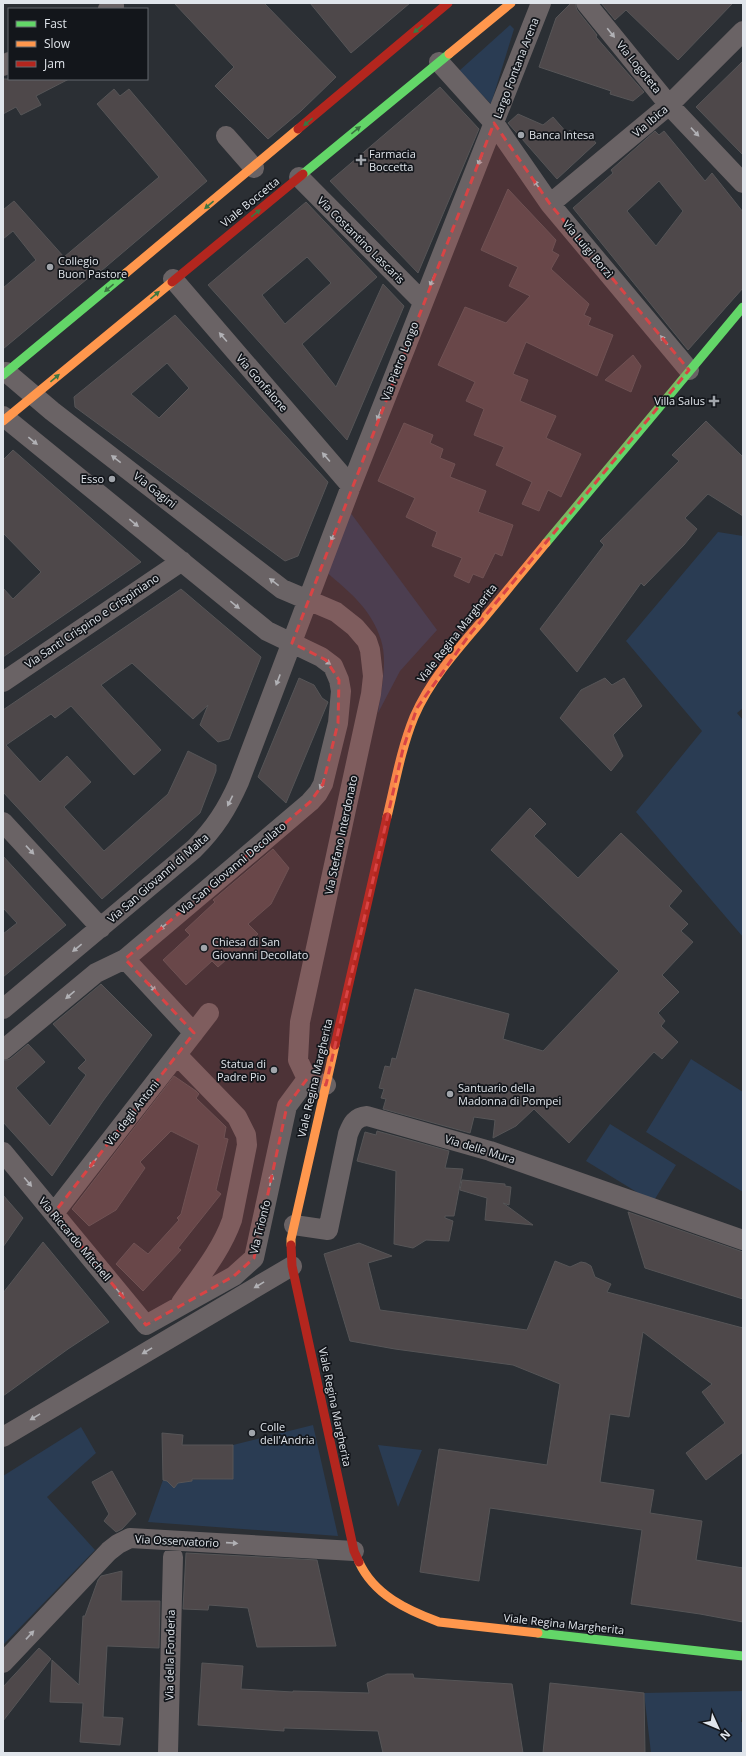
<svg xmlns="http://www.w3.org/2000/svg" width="746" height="1756" viewBox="0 0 746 1756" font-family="'Open Sans',sans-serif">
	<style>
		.green { fill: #2a3c53 }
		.building { fill: #4e484a; stroke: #565557; fill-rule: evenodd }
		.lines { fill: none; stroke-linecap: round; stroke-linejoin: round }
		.street { stroke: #6a6365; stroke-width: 20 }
		.fast { stroke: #63d668; stroke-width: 9 }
		.slow { stroke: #ff974d; stroke-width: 9 }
		.jam { stroke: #b3261e; stroke-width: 9 }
		.oneway { fill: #3b7642 }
		.oneway2 { fill: #b1b1b5 }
		.marked { fill: #d84445; fill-opacity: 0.2; stroke: #d84445; stroke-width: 3; stroke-dasharray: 8 5; stroke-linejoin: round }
		.poi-dot { fill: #a1a5ab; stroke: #13161b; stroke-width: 1.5 }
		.labels { text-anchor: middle; stroke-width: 3.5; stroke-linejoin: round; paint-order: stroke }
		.street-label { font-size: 11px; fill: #e0e5eb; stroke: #13161b }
		.poi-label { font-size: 11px; fill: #e0e5eb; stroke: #13161b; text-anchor: start }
	</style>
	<rect width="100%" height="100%" fill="#2b2f34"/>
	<path class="green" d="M510 25 514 29 491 104 459 71Z
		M347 508 437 630 400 671 378 713C381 691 388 662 381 640 372 610 349 591 326 572Z
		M718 532 743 536V708L737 713 743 720V937L636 812 702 731 626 641Z
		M691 1059 743 1092V1192L646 1132Z
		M610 1124 676 1165 653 1202 586 1161Z
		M313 1425 338 1536 148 1522 163 1480 232 1479 233 1445Z
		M81 1427 96 1453 47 1497 95 1550 3 1645V1515L4 1514 3 1512V1476Z
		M378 1445 422 1450 398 1507Z
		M743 1691 741 1722H743V1753H651L644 1693Z"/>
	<path class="building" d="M174 3H264L336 77 301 111 268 139 215 86 234 67Z
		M310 3H410L351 53Z
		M571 3H575L577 10 597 35 596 37 644 92 633 101 610 94 611 91 539 67 556 18Z
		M601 3H733L678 60 626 10 615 20Z
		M743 61V155L696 107Z
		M3 79H69L36 96 41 105 21 115 16 107 3 114Z
		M440 87 479 129 418 273 330 181Z
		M114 89 120 96 129 89 207 181 101 271 99 269 3 349V288L36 260 13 231 3 239V210L14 201 64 257 159 177 97 104Z
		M518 114 543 125 553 117 567 133 570 130 577 138 586 131 596 143 557 179 508 123Z
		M655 131 659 135 664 131 705 181 712 173 743 212V288L688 350 573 208 613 173 611 170ZM659 181 683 211 656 246 627 211Z
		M508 189 556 240 552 251 559 255 551 269 589 304 584 315 591 318 588 325 613 335 597 376 526 342 513 374 528 380 520 401 556 416 546 438 581 454 561 497 548 490 539 511 522 504 532 482 496 465 504 447 474 435 484 409 466 401 475 382 438 365 465 307 506 323 530 296 509 286 518 267 481 250Z
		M306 202 377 277 302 344 336 387 383 284 404 306 347 440 208 285ZM307 257 331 283 285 324 262 295Z
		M175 315 328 482 298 556 285 561 75 407 74 397ZM167 363 189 388 159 418 131 394Z
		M633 355 641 366 631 392 605 380Z
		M706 421 743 457V516L708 494 685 518 697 529 684 545 644 586 641 583 577 672 540 629 604 545 600 541 679 461 672 455Z
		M404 423 433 435 430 443 443 449 440 458 455 464 450 477 486 491 478 512 513 525 502 556 495 553 483 578 473 574 469 583 454 576 462 558 432 546 437 532 406 517 415 498 378 481Z
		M13 450 141 562 3 657V588L13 599 41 572 3 533V460Z
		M181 589 261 657 229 739 218 742 200 725 208 705 193 719 132 663 101 685 161 750 134 775 71 706 55 718 51 714 6 745 40 782 67 756 91 782 64 807 104 851 168 794 188 751 216 765V771L200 813 102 899 3 792V710Z
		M299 678 314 685 322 698 328 702 286 803 258 777Z
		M605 678 612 685 624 678 642 706 613 735 623 756 611 771 560 718 581 690Z
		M530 808 546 824 534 836 578 878 621 833 682 891 669 906 688 924 681 931 693 942 662 975 679 992 658 1013 665 1021 661 1026 678 1042 662 1059 654 1052 569 1143 534 1109 516 1126 493 1138 495 1120 474 1117 470 1133 383 1109 386 1099 381 1098 384 1089 379 1088 385 1066 390 1067 392 1058 396 1059 415 989 509 1014 503 1039 543 1051 619 971 491 850Z
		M273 849 289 868 271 904 248 924 258 934 238 953 236 951 218 967 212 961 186 985 163 960 190 935 185 930 215 902 213 900Z
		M3 856 66 925 3 977V934L17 923 3 908Z
		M101 984 152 1035 103 1101 52 1176 3 1122V1061L10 1059 28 1044 45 1062 16 1088 50 1126 86 1075 78 1068 86 1060 53 1024Z
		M174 1076 196 1091 199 1094 196 1098 226 1127 224 1138 228 1139 216 1190 221 1194 178 1248 181 1250 143 1291 116 1264 134 1243 148 1254 179 1220 177 1218 181 1214 199 1145 171 1131 140 1162 145 1168 116 1210 89 1226 72 1209Z
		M377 1131 449 1151 445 1168 463 1169 454 1216H445V1218L453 1221 449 1241 426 1240 413 1248 394 1244 396 1171 357 1161 365 1132 376 1135Z
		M462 1180 505 1184V1186L511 1187 509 1205 503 1203 533 1225 485 1220 487 1198 460 1190Z
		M3 1195 23 1218 3 1247Z
		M628 1212 743 1252V1299L645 1268Z
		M43 1242 109 1322 68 1349 3 1396V1293Z
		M359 1243 392 1256 368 1263 380 1310 527 1330 555 1261 570 1267 581 1262 586 1263 591 1266 595 1277 611 1284 607 1292 743 1328V1452L706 1480 686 1453 725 1423 702 1392 712 1384 643 1332 629 1417 610 1414 600 1482 654 1490 650 1513 702 1521 696 1560 743 1568V1622L700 1614 631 1604 642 1530 490 1508 479 1581 420 1572 439 1449 547 1465 560 1384 513 1365 395 1349 350 1341 324 1254Z
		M162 1433 183 1435 182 1445H233V1479H192V1481L178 1483 174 1488 167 1481 163 1480Z
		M112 1471 136 1514 122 1529 116 1532 104 1521 109 1514 92 1482Z
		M186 1553 317 1560 336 1646 257 1647 248 1608 209 1605 208 1610 183 1609Z
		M122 1571 121 1601H160L159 1648 107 1646 103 1717 123 1718 120 1745 80 1742 83 1703 50 1702 52 1660 79 1685 83 1616H85L98 1580 101 1576Z
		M39 1648 51 1659 3 1721V1687Z
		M202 1663 243 1666 241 1689 293 1692V1691L369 1693 367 1683 387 1674H413L414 1678 512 1684 523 1753H383L378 1731 284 1728V1731L198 1725Z
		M550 1683 644 1693 645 1753H543Z"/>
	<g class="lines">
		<path class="street" d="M586 3 669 105 743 183
			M108 9 114 6 112 3
			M439 62 494 123 550 204 689 370
			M3 66 9 62
			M226 136 254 168
			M299 177 423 302
			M550 204 669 105 743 31
			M173 279 351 486
			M6 372 52 411 282 589 336 612 355 627 367 641 370 650 373 676 371 694 300 1022 298 1060 307 1079 326 1085
			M3 416 267 631 321 657 333 666 339 680 341 691 338 723 323 784 318 793 310 802 125 959 96 973 3 1050
			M3 682 182 561
			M3 822 101 928
			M125 959 194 1033
			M3 1009 194 849C215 828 227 809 239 782L351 486 541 3
			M177 1055 237 1117 246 1135 247 1145 232 1220C221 1251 200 1276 181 1303
			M3 1152 146 1325 234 1276 254 1258 287 1106 307 1079
			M54 1213 209 1013
			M294 1225 328 1230 348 1134C352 1124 355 1117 367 1116L490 1151 743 1240
			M3 1437 292 1266
			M3 1663 109 1551 118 1544 130 1538 354 1551
			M168 1753 173 1557"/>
		<path class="fast" d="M303 174 449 54
			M3 375 126 273
			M546 543 743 307
			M538 1633 743 1656"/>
		<path class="slow" d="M449 54 511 3
			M126 273 298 129
			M3 421 172 282
			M387 817C395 784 401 749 414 717 429 682 455 652 480 623 502 596 524 570 546 543
			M291 1245V1239L335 1045
			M359 1562C374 1595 407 1610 439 1622L538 1633"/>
		<path class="jam" d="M298 129 448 3
			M172 282 303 174
			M335 1045 387 817
			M291 1245 292 1266 354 1551 359 1562"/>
	</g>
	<defs><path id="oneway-solid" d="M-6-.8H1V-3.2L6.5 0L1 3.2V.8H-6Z"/></defs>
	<g class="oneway">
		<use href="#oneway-solid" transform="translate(418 29) rotate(139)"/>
		<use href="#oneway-solid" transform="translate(308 122) rotate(140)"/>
		<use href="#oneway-solid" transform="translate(356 130) rotate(-39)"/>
		<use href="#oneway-solid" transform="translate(209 205) rotate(140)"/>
		<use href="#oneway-solid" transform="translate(256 213) rotate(-39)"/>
		<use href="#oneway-solid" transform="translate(109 288) rotate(140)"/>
		<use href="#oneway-solid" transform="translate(155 295) rotate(-40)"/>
		<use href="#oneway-solid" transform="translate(55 378) rotate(-40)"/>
	</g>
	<g class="oneway2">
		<use href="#oneway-solid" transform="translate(611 33) rotate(51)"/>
		<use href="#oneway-solid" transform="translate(695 132) rotate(47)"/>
		<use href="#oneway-solid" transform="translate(480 160) rotate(112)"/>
		<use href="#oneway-solid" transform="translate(537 185) rotate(-125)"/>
		<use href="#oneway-solid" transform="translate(432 281) rotate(112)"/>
		<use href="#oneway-solid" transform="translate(223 337) rotate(-131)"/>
		<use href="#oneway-solid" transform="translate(664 340) rotate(-130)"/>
		<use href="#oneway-solid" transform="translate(379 415) rotate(111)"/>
		<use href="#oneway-solid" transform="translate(33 441) rotate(39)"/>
		<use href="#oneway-solid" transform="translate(326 457) rotate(-131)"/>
		<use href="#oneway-solid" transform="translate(116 459) rotate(-142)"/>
		<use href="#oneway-solid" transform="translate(134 523) rotate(39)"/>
		<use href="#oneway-solid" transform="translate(333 536) rotate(111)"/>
		<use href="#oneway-solid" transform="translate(274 582) rotate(-142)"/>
		<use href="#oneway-solid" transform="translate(235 605) rotate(39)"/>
		<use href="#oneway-solid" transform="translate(326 661) rotate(36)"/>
		<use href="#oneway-solid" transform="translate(278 680) rotate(111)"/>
		<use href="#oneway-solid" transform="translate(322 784) rotate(113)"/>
		<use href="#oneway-solid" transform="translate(230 801) rotate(116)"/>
		<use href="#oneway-solid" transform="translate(30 850) rotate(47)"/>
		<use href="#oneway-solid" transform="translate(164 926) rotate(140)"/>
		<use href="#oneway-solid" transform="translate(77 948) rotate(141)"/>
		<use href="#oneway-solid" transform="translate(152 987) rotate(47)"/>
		<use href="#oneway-solid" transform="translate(70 995) rotate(140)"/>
		<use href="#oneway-solid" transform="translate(93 1163) rotate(128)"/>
		<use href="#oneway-solid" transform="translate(271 1180) rotate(-77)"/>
		<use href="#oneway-solid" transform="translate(28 1182) rotate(50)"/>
		<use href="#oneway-solid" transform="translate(259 1285) rotate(149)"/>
		<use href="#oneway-solid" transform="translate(120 1293) rotate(50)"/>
		<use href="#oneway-solid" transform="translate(147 1351) rotate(149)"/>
		<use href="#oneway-solid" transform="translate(35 1417) rotate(149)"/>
		<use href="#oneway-solid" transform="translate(232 1543) rotate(4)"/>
		<use href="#oneway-solid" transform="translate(30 1635) rotate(-47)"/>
	</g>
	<path class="marked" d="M494 123 550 204 689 370 470 634 417 708 403 749 326 1085 307 1079 287 1106 254 1258 234 1276 146 1325 54 1213 194 1033 125 959 310 802 323 784 338 723 339 680 326 660 292 643Z"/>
	<g class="poi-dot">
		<circle cx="521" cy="135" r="4"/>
		<path d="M359 154h4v4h4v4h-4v4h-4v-4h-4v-4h4z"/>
		<circle cx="50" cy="267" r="4"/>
		<path d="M712 395h4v4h4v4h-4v4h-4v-4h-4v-4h4z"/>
		<circle cx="112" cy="479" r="4"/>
		<circle cx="204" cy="948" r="4"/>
		<circle cx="274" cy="1070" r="4"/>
		<circle cx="450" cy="1094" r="4"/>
		<circle cx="252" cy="1433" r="4"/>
	</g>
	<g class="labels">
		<g class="street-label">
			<text transform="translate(639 67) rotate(51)" y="4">Via Logoteta</text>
			<text transform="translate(516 68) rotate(-69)" y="4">Largo Fontana Arena</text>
			<text transform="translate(650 121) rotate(-40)" y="4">Via Ibica</text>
			<text transform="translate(250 202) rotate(-39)" y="4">Viale Boccetta</text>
			<text transform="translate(361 240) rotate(45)" y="4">Via Costantino Lascaris</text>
			<text transform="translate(588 249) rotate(50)" y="4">Via Luigi Borzì</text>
			<text transform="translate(400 361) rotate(-69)" y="4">Via Pietro Longo</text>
			<text transform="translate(262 383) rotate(49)" y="4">Via Gonfalone</text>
			<text transform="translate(155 490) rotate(38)" y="4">Via Gagini</text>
			<text transform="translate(92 621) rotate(-34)" y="4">Via Santi Crispino e Crispiniano</text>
			<text transform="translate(457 633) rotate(-52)" y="4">Viale Regina Margherita</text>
			<text transform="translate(341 835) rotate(-78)" y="4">Via Stefano Interdonato</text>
			<text transform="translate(232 868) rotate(-40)" y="4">Via San Giovanni Decollato</text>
			<text transform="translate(158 878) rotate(-41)" y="4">Via San Giovanni di Malta</text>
			<text transform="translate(315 1078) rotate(-77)" y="4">Viale Regina Margherita</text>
			<text transform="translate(132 1113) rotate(-52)" y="4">Via degli Antoni</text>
			<text transform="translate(480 1149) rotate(17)" y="4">Via delle Mura</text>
			<text transform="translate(260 1227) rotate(-76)" y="4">Via Trionfo</text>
			<text transform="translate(75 1239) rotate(50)" y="4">Via Riccardo Mitchell</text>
			<text transform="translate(335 1407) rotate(78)" y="4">Viale Regina Margherita</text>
			<text transform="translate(177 1541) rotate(3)" y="4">Via Osservatorio</text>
			<text transform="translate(564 1624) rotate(6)" y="4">Viale Regina Margherita</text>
			<text transform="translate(170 1655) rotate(-89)" y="4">Via della Fonderia</text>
		</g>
		<g class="poi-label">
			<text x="529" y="139">Banca Intesa</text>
			<text x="369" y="158">Farmacia<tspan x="369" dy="13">Boccetta</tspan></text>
			<text x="58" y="265">Collegio<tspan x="58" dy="13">Buon Pastore</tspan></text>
			<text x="705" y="405" text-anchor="end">Villa Salus</text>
			<text x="104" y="483" text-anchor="end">Esso</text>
			<text x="212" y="946">Chiesa di San<tspan x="212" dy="13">Giovanni Decollato</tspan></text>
			<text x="266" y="1068" text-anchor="end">Statua di<tspan x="266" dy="13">Padre Pio</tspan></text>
			<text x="458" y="1092">Santuario della<tspan x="458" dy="13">Madonna di Pompei</tspan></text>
			<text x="260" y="1431">Colle<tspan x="260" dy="13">dell'Andria</tspan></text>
		</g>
	</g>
	<rect width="746" height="1756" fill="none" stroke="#e0e5eb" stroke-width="8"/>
	<rect x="8" y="8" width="140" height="72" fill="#13161b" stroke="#65696e"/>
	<rect x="16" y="21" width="20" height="6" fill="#63d668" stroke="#65696e"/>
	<text x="44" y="28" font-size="12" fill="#e0e5eb">Fast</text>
	<rect x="16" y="41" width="20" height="6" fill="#ff974d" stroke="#65696e"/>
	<text x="44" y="48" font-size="12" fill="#e0e5eb">Slow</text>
	<rect x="16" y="61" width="20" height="6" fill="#b3261e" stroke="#65696e"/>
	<text x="44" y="68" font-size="12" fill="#e0e5eb">Jam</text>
	<g transform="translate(718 1728) rotate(134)" stroke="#13161b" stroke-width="3" paint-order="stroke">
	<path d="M0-3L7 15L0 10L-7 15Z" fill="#e0e5eb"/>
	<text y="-6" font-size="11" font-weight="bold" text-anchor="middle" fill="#e0e5eb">N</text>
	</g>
</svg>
